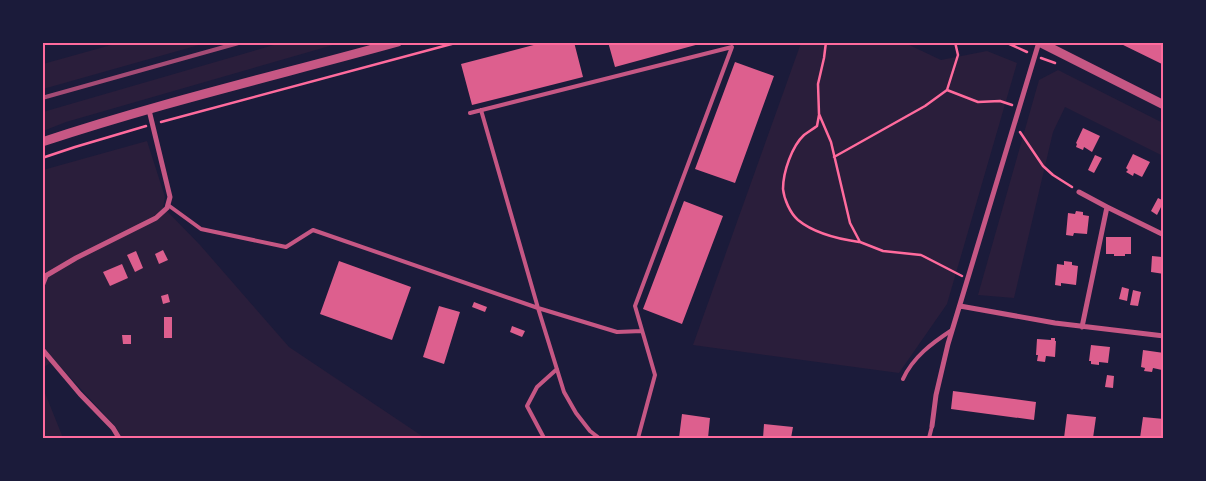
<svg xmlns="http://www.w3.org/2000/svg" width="1206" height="481" viewBox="0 0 1206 481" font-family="Roboto,sans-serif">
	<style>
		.green { fill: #2a1e3b }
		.building { fill: #dd5f8e }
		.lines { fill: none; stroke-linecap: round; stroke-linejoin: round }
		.path { stroke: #ff6b9d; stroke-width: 2.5 }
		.service { stroke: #c65784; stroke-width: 4 }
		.minor { stroke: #c65784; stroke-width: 5 }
		.tertiary { stroke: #c65784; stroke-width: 9 }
		.rail { stroke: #a44b75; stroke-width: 4 }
		.neatline { fill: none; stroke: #ff6b9d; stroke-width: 2 }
	</style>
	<rect width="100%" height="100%" fill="#1b1b3a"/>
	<path class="green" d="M122 42 206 43 43 89V64Z
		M284 42 340 43 66 122 43 131V112Z
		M801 43H905L941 60 987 51 1017 63 947 304 899 373 693 345Z
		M1058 70 1163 123V156L1065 107 1053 132 1014 298 978 295 1039 80Z
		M147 141 165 197 163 207 200 245 289 347 425 438H122L115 426 54 360 43 368V170Z
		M43 388 63 438H43Z"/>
	<path class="building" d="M545 42H574L583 77 472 105 461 64Z
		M608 42H703V43L615 67Z
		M1117 42H1164V65Z
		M735 62 774 76 735 183 695 169Z
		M1083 128 1100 136 1092 152 1084 147 1083 150 1076 147 1077 144 1076 143Z
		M1133 154 1150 162 1142 177 1134 173 1133 176 1126 172 1128 170 1126 168Z
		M1095 155 1102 158 1094 173 1088 170Z
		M1158 198 1164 201 1157 215 1151 211Z
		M684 201 723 216 682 324 643 309Z
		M1076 211 1083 212V215L1089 216 1087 234 1074 233 1073 236 1066 235 1068 213 1075 214Z
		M1106 237H1131V254H1125V256H1114V254H1106Z
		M163 250 168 260 159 264 155 254Z
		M136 251 143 268 135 272 127 255Z
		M1162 252H1164V274L1151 272 1152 256 1162 257Z
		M339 261 411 287 392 340 320 314Z
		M1064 261 1072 262V265L1078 266 1076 285 1061 283V286L1055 285 1057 264 1064 265Z
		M122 264 128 278 110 286 103 272Z
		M1122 287 1129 289 1127 301 1119 299Z
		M1133 290 1141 292 1138 306 1130 305Z
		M168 294 170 302 163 304 161 296Z
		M474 302 487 307 485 312 472 307Z
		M439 306 460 312 444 364 423 357Z
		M164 317H172V338H164Z
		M512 326 525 331 522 337 510 332Z
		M122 335H131V344H123Z
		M1051 338H1055V341H1056L1055 357 1046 356 1045 362 1037 361 1038 355H1036L1037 339 1051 340Z
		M1091 345 1110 347 1108 363 1099 362V365L1091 364V361H1089Z
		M1143 350 1164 353 1162 370 1153 368 1152 372 1144 371 1145 368 1141 367Z
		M1107 375 1114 376 1113 388 1105 387Z
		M953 391 1036 402 1034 420 951 409Z
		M682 414 710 418 708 438H679Z
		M1067 414 1096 417 1093 438H1064Z
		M1143 417 1164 419V438H1140Z
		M764 424 793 427 791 438H763Z"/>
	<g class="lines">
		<path class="path" d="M826 42 824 58 818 84 819 114 831 142 850 223 860 242 883 251 921 255 962 276
			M1005 42 1027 52
			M956 44 967 42
			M1041 58 1055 63
			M947 90 978 102 1000 101 1012 105
			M819 115 817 126C813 129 808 132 804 135 792 146 783 172 783 189 784 199 790 213 798 220 815 234 838 239 859 242
			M161 122 459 42
			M1020 132 1043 166 1053 175 1072 187
			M834 157 925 106 947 90 958 55 955 42
			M42 158 75 147 146 126"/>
		<path class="service" d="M481 110 538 308 564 392 576 413 590 431 599 438
			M470 113 732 47 635 306 655 375 638 438
			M168 205 201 229 286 247 313 230 538 308 617 332 642 331
			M903 379C913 357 932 343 952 330
			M544 438 527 406 537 387 557 369
			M929 438 932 426"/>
		<path class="minor" d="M1079 192 1107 207
			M42 278 76 258 156 218 167 208 170 197 149 110
			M42 286 46 276
			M960 306 1055 323 1164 336
			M1082 327 1107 207 1164 235
			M42 349 80 394 113 428 119 438
			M932 426 936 395 948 344 1039 42"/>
		<path class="tertiary" d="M1039 42 1164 105
			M42 142C159 103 279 75 398 42"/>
		<path class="rail" d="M42 98 242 42"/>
	</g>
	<rect width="1206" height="481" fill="none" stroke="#1b1b3a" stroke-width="88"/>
	<rect x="44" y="44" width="1118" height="393" class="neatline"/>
</svg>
